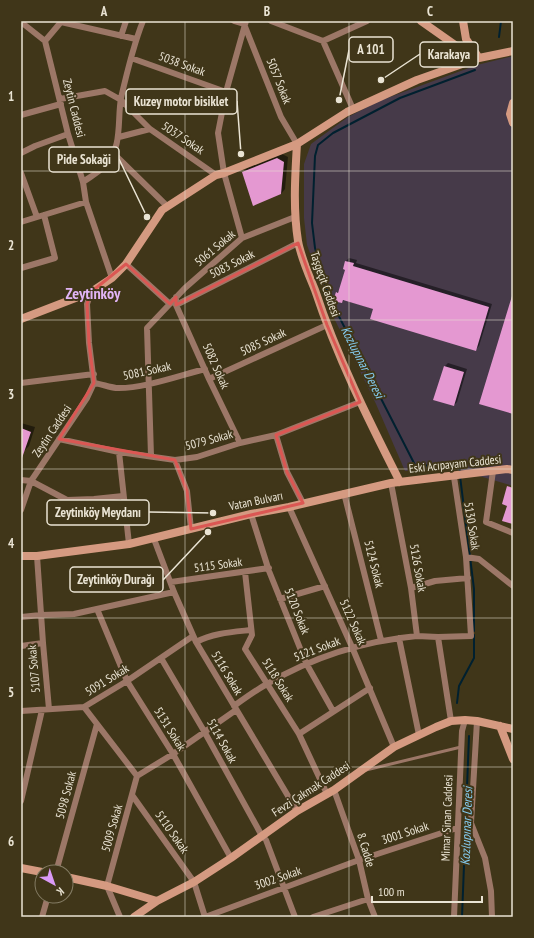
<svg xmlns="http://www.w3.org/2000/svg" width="534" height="938" viewBox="0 0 534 938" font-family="'PT Sans Narrow',sans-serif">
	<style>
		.industrial { fill: #463a49 }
		.shadow { fill: #0007 }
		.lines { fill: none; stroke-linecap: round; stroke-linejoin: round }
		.stream { stroke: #00202f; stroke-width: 2 }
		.building { fill: #e498d1 }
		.lane { stroke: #9c7767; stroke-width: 3 }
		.street { stroke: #9c7767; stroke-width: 6 }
		.secondary { stroke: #d59a81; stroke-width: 8 }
		.marked { fill: none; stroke: #db5753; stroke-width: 3; stroke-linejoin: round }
		.grid { fill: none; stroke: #eae4d4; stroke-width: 1; stroke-opacity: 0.55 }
		.labels { text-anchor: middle; stroke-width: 4; stroke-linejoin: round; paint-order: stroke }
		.street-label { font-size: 12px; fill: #eae4d4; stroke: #403619 }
		.water-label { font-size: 13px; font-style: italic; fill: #85cdf1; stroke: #403619 }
		.district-label { font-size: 16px; font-weight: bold; fill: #e1b4f5; stroke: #403619 }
		.leader { fill: none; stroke: #eae4d4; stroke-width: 1.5 }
		.callout-dot { fill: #eae4d4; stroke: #403619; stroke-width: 1.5 }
		.callout { fill: #403619; stroke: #eae4d4; stroke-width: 1.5 }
		.callout-label { font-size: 13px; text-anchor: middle; font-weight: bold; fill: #eae4d4 }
		.neatline { fill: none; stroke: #eae4d4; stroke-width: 1.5 }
		.grid-label { font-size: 13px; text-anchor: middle; font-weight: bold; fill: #eae4d4 }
	</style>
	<rect width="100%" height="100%" fill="#403619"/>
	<path class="industrial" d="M513 56V486L455 469 405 471 376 404 333 316 307 245 304 218V164L311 144 348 117 379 101 477 65Z"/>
	<path class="shadow" d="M282 154 288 157 285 189 281 194 243 172 247 168Z
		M349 258 357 260 356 263 492 304 479 346 475 350 374 309 344 300 342 302 337 293 340 289 346 269V261Z
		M448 363 467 369 457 402 454 405 445 366Z
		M21 423 35 427 29 446 24 451 21 449Z"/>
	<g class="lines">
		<path class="stream" d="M499 37 501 21
			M460 472 459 463 436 466 415 465 328 295 315 248 312 223 315 156 318 145 333 133 400 98 475 70
			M460 476 474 589V631
			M457 703 459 686 474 658V635
			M462 917 469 736"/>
	</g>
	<path class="building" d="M277 158 284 162 281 194 253 206 242 172Z
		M345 261 354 263 353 266 489 307 476 351 370 319 373 309 343 300 342 303 333 301 336 292 338 293 345 270 343 269Z
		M512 296H513V414L479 404Z
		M444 366 464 372 454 406 433 400Z
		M21 428 31 432 22 458H21Z
		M507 486 513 488V524L502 521 507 506 502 504Z"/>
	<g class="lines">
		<path class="lane" d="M366 770 461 747"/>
		<path class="street" d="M234 21 244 24 281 117 297 144
			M271 21 323 41 367 21
			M21 22 45 41 68 134 83 182 86 202 112 278
			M121 36 126 21
			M45 41 61 22 136 39
			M323 41 353 109
			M131 58 226 92
			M60 99 105 91 121 100 150 129 216 175
			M21 115 61 104
			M119 137 150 129
			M21 153 35 146 68 134
			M113 153 167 206
			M21 173 37 217
			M83 182C90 177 99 172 105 166 123 147 117 121 121 98 127 72 133 46 143 21
			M21 222 86 202
			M242 238 224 173 218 133 226 92 246 21
			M126 264 170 304
			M21 268 55 258 44 215
			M176 297V305L209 379 240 443
			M176 305 298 243
			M209 379 327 325
			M21 383 94 374
			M94 383C101 384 109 387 116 388 142 389 178 376 205 369
			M276 435 287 472 303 503
			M59 439 119 452 175 460 197 457 240 443 276 435 360 402
			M119 452 129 544
			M151 456 147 328 185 288 242 238 295 217
			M175 460 187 491 191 529
			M493 471 486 522 513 533
			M21 480 31 481 67 500 94 499 123 496
			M391 483 411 588 417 636 438 637 471 636 466 557 454 477
			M344 493 381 640
			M289 507 352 647 394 747
			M21 510 31 481 87 398 94 383 89 343 87 304 91 292
			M251 514 269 571 306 663 333 711
			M154 539 174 592 196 642 297 811
			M37 556 43 643 49 709
			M466 557 479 559 513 586
			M245 572 252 635 245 649 299 734 327 794
			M171 582 269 568
			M411 588 435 581 468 578
			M280 599 325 586
			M97 609 127 681 173 754 231 858
			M21 617 41 615 74 614 174 592
			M438 637 451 721
			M399 638 419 735
			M196 642C213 633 232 632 251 630
			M21 646 43 643
			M161 658 204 731 262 836 266 840 295 917
			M234 706C245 698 256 690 267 684 313 657 364 641 417 636
			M84 707 137 776
			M21 711 84 707 127 681 193 636
			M477 721 471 823 485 858 491 891 492 917
			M299 734 370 688
			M137 776 173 754 236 710
			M334 790 359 860 368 899 375 917
			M132 795 194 882 205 917
			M21 801 42 710
			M56 872 97 724
			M42 917 48 896
			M120 917 107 886 137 776
			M205 917 359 860 457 828
			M313 917 368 899
			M454 917 462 731 465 720"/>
		<path class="secondary" d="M421 21 475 59
			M463 21 466 39 479 58
			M513 103 510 114 513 123
			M21 319 91 292 112 278 126 264 162 210 216 175 224 173 297 144
			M400 482C368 419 337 357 315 290 309 275 301 258 298 241 293 210 295 176 297 144L347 112 417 80 479 58 513 51
			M21 556H37L129 544 251 514 289 507 391 483 507 469 513 470
			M500 726 513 759
			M21 868 42 872
			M66 877 107 886 157 901
			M134 917 157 901 194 882 231 858 297 811 334 790 394 747 436 727 451 721 465 720 477 721 513 729"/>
	</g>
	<path class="marked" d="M298 243 327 325 360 402 276 435 287 472 303 503 191 529 187 491 175 460 59 439 94 383 89 343 87 304 91 292 126 264 170 304 176 297V305Z"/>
	<path class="grid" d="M185 21V917M349 21V917M21 171H513M21 320H513M21 469H513M21 618H513M21 767H513"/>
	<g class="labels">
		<g class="street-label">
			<text transform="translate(182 64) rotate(20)" y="4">5038 Sokak</text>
			<text transform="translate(279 81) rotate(68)" y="4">5057 Sokak</text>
			<text transform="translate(74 108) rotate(76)" y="4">Zeytin Caddesi</text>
			<text transform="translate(183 138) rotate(34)" y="4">5037 Sokak</text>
			<text transform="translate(215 248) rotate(-40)" y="4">5061 Sokak</text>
			<text transform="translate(232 264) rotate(-27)" y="4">5083 Sokak</text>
			<text transform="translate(325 284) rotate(71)" y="4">Taşgeçit Caddesi</text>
			<text transform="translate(263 342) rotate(-25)" y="4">5085 Sokak</text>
			<text transform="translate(216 366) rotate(66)" y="4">5082 Sokak</text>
			<text transform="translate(147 371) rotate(-12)" y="4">5081 Sokak</text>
			<text transform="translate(52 431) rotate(-56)" y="4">Zeytin Caddesi</text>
			<text transform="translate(209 440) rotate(-15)" y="4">5079 Sokak</text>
			<text transform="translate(455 464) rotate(-6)" y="4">Eski Acıpayam Caddesi</text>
			<text transform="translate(256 501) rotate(-12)" y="4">Vatan Bulvarı</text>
			<text transform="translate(472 526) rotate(81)" y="4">5130 Sokak</text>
			<text transform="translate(374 564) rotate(76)" y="4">5124 Sokak</text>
			<text transform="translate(218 565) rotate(-8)" y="4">5115 Sokak</text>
			<text transform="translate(418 568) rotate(80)" y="4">5126 Sokak</text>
			<text transform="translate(297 611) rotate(68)" y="4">5120 Sokak</text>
			<text transform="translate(353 622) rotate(66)" y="4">5122 Sokak</text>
			<text transform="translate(317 649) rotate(-21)" y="4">5121 Sokak</text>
			<text transform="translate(34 669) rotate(-95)" y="4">5107 Sokak</text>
			<text transform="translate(227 673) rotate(59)" y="4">5116 Sokak</text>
			<text transform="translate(107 680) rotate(-32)" y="4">5091 Sokak</text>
			<text transform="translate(278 680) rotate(58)" y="4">5118 Sokak</text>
			<text transform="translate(170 729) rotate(58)" y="4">5131 Sokak</text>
			<text transform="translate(222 741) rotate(61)" y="4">5114 Sokak</text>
			<text transform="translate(311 789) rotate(-33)" y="4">Fevzi Çakmak Caddesi</text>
			<text transform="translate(66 795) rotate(-75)" y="4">5098 Sokak</text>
			<text transform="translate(447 818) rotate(-88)" y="4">Mimar Sinan Caddesi</text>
			<text transform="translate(112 828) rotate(-74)" y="4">5009 Sokak</text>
			<text transform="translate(172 832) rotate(55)" y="4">5110 Sokak</text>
			<text transform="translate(405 833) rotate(-18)" y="4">3001 Sokak</text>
			<text transform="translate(366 850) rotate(73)" y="4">8. Cadde</text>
			<text transform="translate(278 878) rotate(-19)" y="4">3002 Sokak</text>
		</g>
		<g class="water-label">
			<text transform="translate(363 362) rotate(63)" y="5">Kozlupınar Deresi</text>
			<text transform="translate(466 826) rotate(-88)" y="5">Kozlupınar Deresi</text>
		</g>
		<g class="district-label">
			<text x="93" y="299">Zeytinköy</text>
		</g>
	</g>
	<path class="leader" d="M339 100L349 50M381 80L420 54M241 154L237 101M147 217L119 159M213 513L149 512M208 532L163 580"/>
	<g class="callout-dot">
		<circle cx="339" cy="100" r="4"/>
		<circle cx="381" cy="80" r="4"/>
		<circle cx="241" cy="154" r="4"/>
		<circle cx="147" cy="217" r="4"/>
		<circle cx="213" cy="513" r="4"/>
		<circle cx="208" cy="532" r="4"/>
	</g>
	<g class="callout">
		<rect x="349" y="37" width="44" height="25" rx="4"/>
		<rect x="420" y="42" width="58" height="25" rx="4"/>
		<rect x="126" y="89" width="111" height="25" rx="4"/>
		<rect x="49" y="147" width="70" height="25" rx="4"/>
		<rect x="47" y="500" width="102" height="25" rx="4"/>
		<rect x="70" y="567" width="93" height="25" rx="4"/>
	</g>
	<g class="callout-label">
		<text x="371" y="54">A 101</text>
		<text x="449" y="59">Karakaya</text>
		<text x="181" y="106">Kuzey motor bisiklet</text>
		<text x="84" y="164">Pide Sokaği</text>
		<text x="98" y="517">Zeytinköy Meydanı</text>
		<text x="116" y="584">Zeytinköy Durağı</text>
	</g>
	<rect width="534" height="938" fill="none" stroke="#403619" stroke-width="44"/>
	<g transform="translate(54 884) rotate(140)"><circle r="19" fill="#403619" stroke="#847c64"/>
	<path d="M0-3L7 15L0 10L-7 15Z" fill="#da9af6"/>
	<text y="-6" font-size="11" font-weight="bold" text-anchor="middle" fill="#eae4d4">K</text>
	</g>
	<path d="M372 896v6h110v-6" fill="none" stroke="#eae4d4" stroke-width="2"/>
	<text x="378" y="896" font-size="12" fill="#eae4d4" stroke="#403619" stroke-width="3" paint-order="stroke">100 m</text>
	<rect x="22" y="22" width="490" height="894" class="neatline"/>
	<g class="grid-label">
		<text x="104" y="16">A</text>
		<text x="267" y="16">B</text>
		<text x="430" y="16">C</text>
		<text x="11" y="101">1</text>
		<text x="11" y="250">2</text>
		<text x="11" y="399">3</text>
		<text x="11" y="548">4</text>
		<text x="11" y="697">5</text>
		<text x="11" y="846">6</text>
	</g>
</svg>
